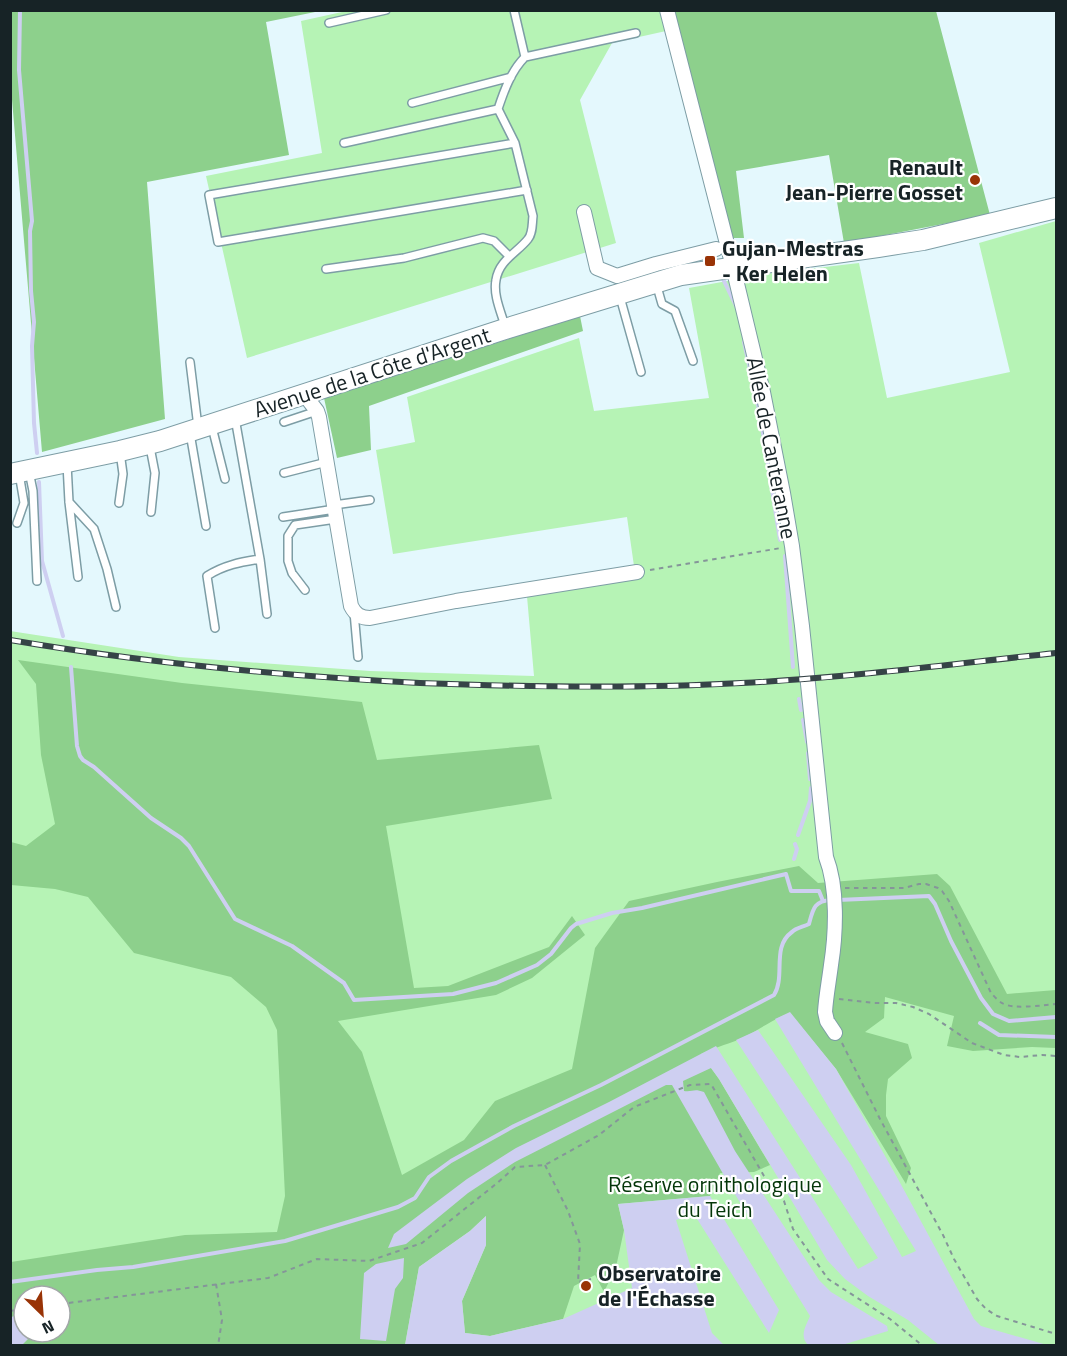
<svg xmlns="http://www.w3.org/2000/svg" width="1067" height="1356" viewBox="0 0 1067 1356" font-family="'Titillium Web',sans-serif">
	<style>
		.green { fill: #b6f3b5; fill-rule: evenodd }
		.forest { fill: #8dd08c; fill-rule: evenodd }
		.water { fill: #cecff1 }
		.lines { fill: none; stroke-linecap: round; stroke-linejoin: round }
		.stream { stroke: #cecff1; stroke-width: 4 }
		.lane-casing { stroke: #7d9da5; stroke-width: 10 }
		.street-casing { stroke: #7d9da5; stroke-width: 16 }
		.secondary-casing { stroke: #7d9da5; stroke-width: 22 }
		.path { stroke: #859599; stroke-width: 2; stroke-dasharray: 4.5 4.5; stroke-linecap: butt }
		.lane { stroke: #fff; stroke-width: 7 }
		.street { stroke: #fff; stroke-width: 14 }
		.secondary { stroke: #fff; stroke-width: 20 }
		.rail-casing { stroke: #364347; stroke-width: 6 }
		.rail { stroke: #fff; stroke-width: 4; stroke-dasharray: 11; stroke-linecap: butt }
		.poi-dot { fill: #993306; stroke: #fff; stroke-width: 2 }
		.labels { text-anchor: middle; stroke-width: 4.5; stroke-linejoin: round; paint-order: stroke }
		.poi-label { font-size: 22px; font-weight: bold; fill: #172326; stroke: #fff; text-anchor: start }
		.street-label { font-size: 22px; fill: #172326; stroke: #fff }
		.park-label { font-size: 22px; fill: #043609; stroke: #fff }
	</style>
	<rect width="100%" height="100%" fill="#e4f8fd"/>
	<path class="green" d="M351 10 689 11 693 25 612 43 580 100 616 243 247 358 206 176 322 153 301 21Z
		M1056 221V1345H11L10 631 179 657 370 671 534 676 526 585 634 566 627 517 393 554 376 450 415 442 407 397 579 338 594 411 709 398 689 288 765 274 859 263 887 398 1010 372 979 243ZM24 1296H60V1332H24Z"/>
	<path class="forest" d="M10 11H320L266 22 289 155 147 182 165 419 42 452 11 88Z
		M670 11H936L990 215 844 243 829 155 736 171 744 238H728Z
		M580 316 583 331 369 406 371 450 337 458 324 398Z
		M18 660 182 683 362 702 377 760 539 745 552 799 386 826 414 988 448 986 549 947 572 916 585 935 532 978 496 995 338 1021 362 1052 402 1175 464 1140 495 1101 572 1069 595 948 629 901 717 882 799 866 818 883 937 874 950 886 1007 994 1056 990V1048L1032 1047 973 1051 947 1046 954 1016 885 997 884 1018 865 1032 908 1044 912 1058 888 1079 886 1095V1116L911 1168 906 1184 836 1069 790 1013C771 1020 756 1032 738 1040 725 1045 713 1048 701 1054L719 1079 770 1165 754 1172 720 1173 710 1196 618 1204 624 1230 616 1267 604 1292 595 1275 574 1286 563 1319 490 1336 465 1333 462 1301 486 1245V1216L470 1231 419 1267 405 1345 11 1346V1262L185 1235 277 1232 285 1196 277 1030 266 1007 231 977 134 953 88 897 55 889 11 885V842L26 846 55 824 41 755 36 684ZM24 1296H60V1332H24Z"/>
	<path class="water" d="M790 1012 836 1069 898 1179 974 1319 981 1326 1047 1345H939L908 1320 868 1296 845 1279 827 1260 719 1079 711 1068 683 1081 684 1091C694 1092 693 1088 704 1092L735 1151 819 1280 831 1292 887 1326 888 1331 842 1345H808C799 1336 806 1326 810 1316L733 1191 672 1085H666L515 1162 468 1193 406 1244 388 1248 394 1234 467 1179 516 1148 609 1102 716 1046 858 1269 878 1258 736 1040 758 1030 851 1165 902 1257 916 1251 775 1019Z
		M710 1196 779 1310 769 1333 694 1214 676 1220 712 1333 724 1345H405L419 1267 470 1231 486 1216V1245L462 1301 465 1333 490 1336 563 1319 632 1288 624 1230 618 1204Z
		M404 1258 403 1278 395 1289 386 1341 360 1339 364 1273 376 1264Z
		M18 1315H24V1332H35L22 1345H11V1317Z"/>
	<g class="lines">
		<path class="stream" d="M20 10 19 70 32 221 30 231 31 291 34 322 32 346 34 423 37 453
			M723 279 737 308
			M744 342 760 414 780 540
			M39 482 42 561 63 636
			M785 556 793 667
			M71 667 77 746 80 756 83 760 94 767 151 818 181 838 189 846 235 919 292 946 344 983 354 1000 453 994 496 983 537 965 551 954 571 928 576 924 612 913 642 908 786 874 791 891H819L823 901
			M799 699 801 710
			M803 720 807 742
			M808 753 810 779
			M798 835 810 801 811 788
			M794 859 797 849 795 844
			M838 900 929 896 935 904 951 941 981 998 993 1014 1009 1021 1056 1017
			M980 1023 999 1035 1056 1037
			M10 1282 97 1270 133 1267 285 1241 398 1207 415 1198 429 1177 451 1161 514 1126 601 1085 774 995C786 976 771 947 792 932 796 928 803 927 809 924 813 909 814 901 831 900"/>
		<g class="lane-casing">
			<path id="lane" d="M514 10 525 57
				M329 23 386 10
				M412 103 511 77
				M344 143 498 109
				M515 143 209 195 218 242 527 190
				M326 269 404 258 483 238 494 241 509 256
				M656 283 662 304 675 311 693 361
				M620 297 641 372
				M505 326C501 312 493 295 496 280 499 260 517 253 528 239 533 233 532 224 533 216L515 143 498 109C504 91 511 71 525 57L636 33
				M190 362 198 427
				M235 418 260 559 267 614
				M284 422 317 411
				M212 427 225 479
				M190 433 206 526
				M150 447 155 473 151 512
				M67 464 69 502 78 577
				M29 471 33 491 37 581
				M284 473 327 462
				M69 502 94 529 107 569 116 607
				M119 503 123 474 120 452
				M334 505 370 500
				M283 517 335 509
				M17 523 24 503 19 473
				M305 590 292 573 288 561V536L295 525 336 519
				M354 612 358 657
				M215 628 207 576C224 565 241 562 260 559"/>
		</g>
		<g class="street-casing">
			<path id="street" d="M667 10 733 267 763 392 783 493 792 546 802 626 826 857C838 888 836 933 831 965 829 981 826 996 825 1012L827 1021 835 1033
				M584 212 597 268 617 276 656 264 716 249
				M307 393 310 402 317 411 319 417 351 606C355 614 360 618 370 618L456 601 637 572"/>
		</g>
		<g class="secondary-casing">
			<path id="secondary" d="M10 474 120 451 160 441 505 329 681 275 878 247 923 240 1056 208"/>
		</g>
		<path class="path" d="M650 570 781 548
			M845 888H904L919 884H926L938 888 942 891 949 901 991 993C994 996 998 1001 1002 1003 1013 1010 1043 1005 1056 1004
			M839 999 874 1003H896L913 1007 929 1014 972 1043 1004 1055 1020 1057 1042 1055 1056 1056
			M842 1043 880 1119 943 1235 954 1259 977 1299 986 1309 997 1316 1056 1334
			M545 1165 568 1211 580 1244 578 1282 591 1279
			M216 1284 222 1320 218 1346
			M60 1304 268 1278 317 1259 369 1261 422 1243 496 1184 515 1167 545 1165 599 1135 634 1107 690 1085 711 1084 764 1176 784 1201 793 1229 828 1279 890 1319 923 1346
			M10 1311 24 1309"/>
		<use href="#lane" class="lane"/>
		<use href="#street" class="street"/>
		<use href="#secondary" class="secondary"/>
		<g class="rail-casing">
			<path id="rail" d="M10 640C146 663 283 676 420 683 527 687 634 689 741 683 847 678 952 664 1056 653"/>
		</g>
		<use href="#rail" class="rail"/>
	</g>
	<g class="poi-dot">
		<circle cx="975" cy="180" r="6"/>
		<rect x="704" y="255" width="12" height="12" rx="3"/>
		<circle cx="586" cy="1286" r="6"/>
	</g>
	<g class="labels">
		<g class="poi-label">
			<text x="963" y="175" text-anchor="end">Renault<tspan x="963" dy="25">Jean-Pierre Gosset</tspan></text>
			<text x="722" y="256">Gujan-Mestras<tspan x="722" dy="25">- Ker Helen</tspan></text>
			<text x="598" y="1281">Observatoire<tspan x="598" dy="25">de l'Échasse</tspan></text>
		</g>
		<g class="street-label">
			<text transform="translate(372 372) rotate(-18)" y="8">Avenue de la Côte d'Argent</text>
			<text transform="translate(772 448) rotate(79)" y="8">Allée de Canteranne</text>
		</g>
		<g class="park-label">
			<text x="715" y="1192">Réserve ornithologique<tspan x="715" dy="25">du Teich</tspan></text>
		</g>
	</g>
	<rect width="1067" height="1356" fill="none" stroke="#172326" stroke-width="24"/>
	<g transform="translate(42 1314) rotate(155)"><circle r="28" fill="#ffffff" stroke="#a2a7a8" stroke-width="1.5"/>
	<path d="M0-4.5L10 22L0 15L-10 22Z" fill="#993306"/>
	<text y="-9" font-size="16" font-weight="bold" text-anchor="middle" fill="#172326">N</text>
	</g>
</svg>
